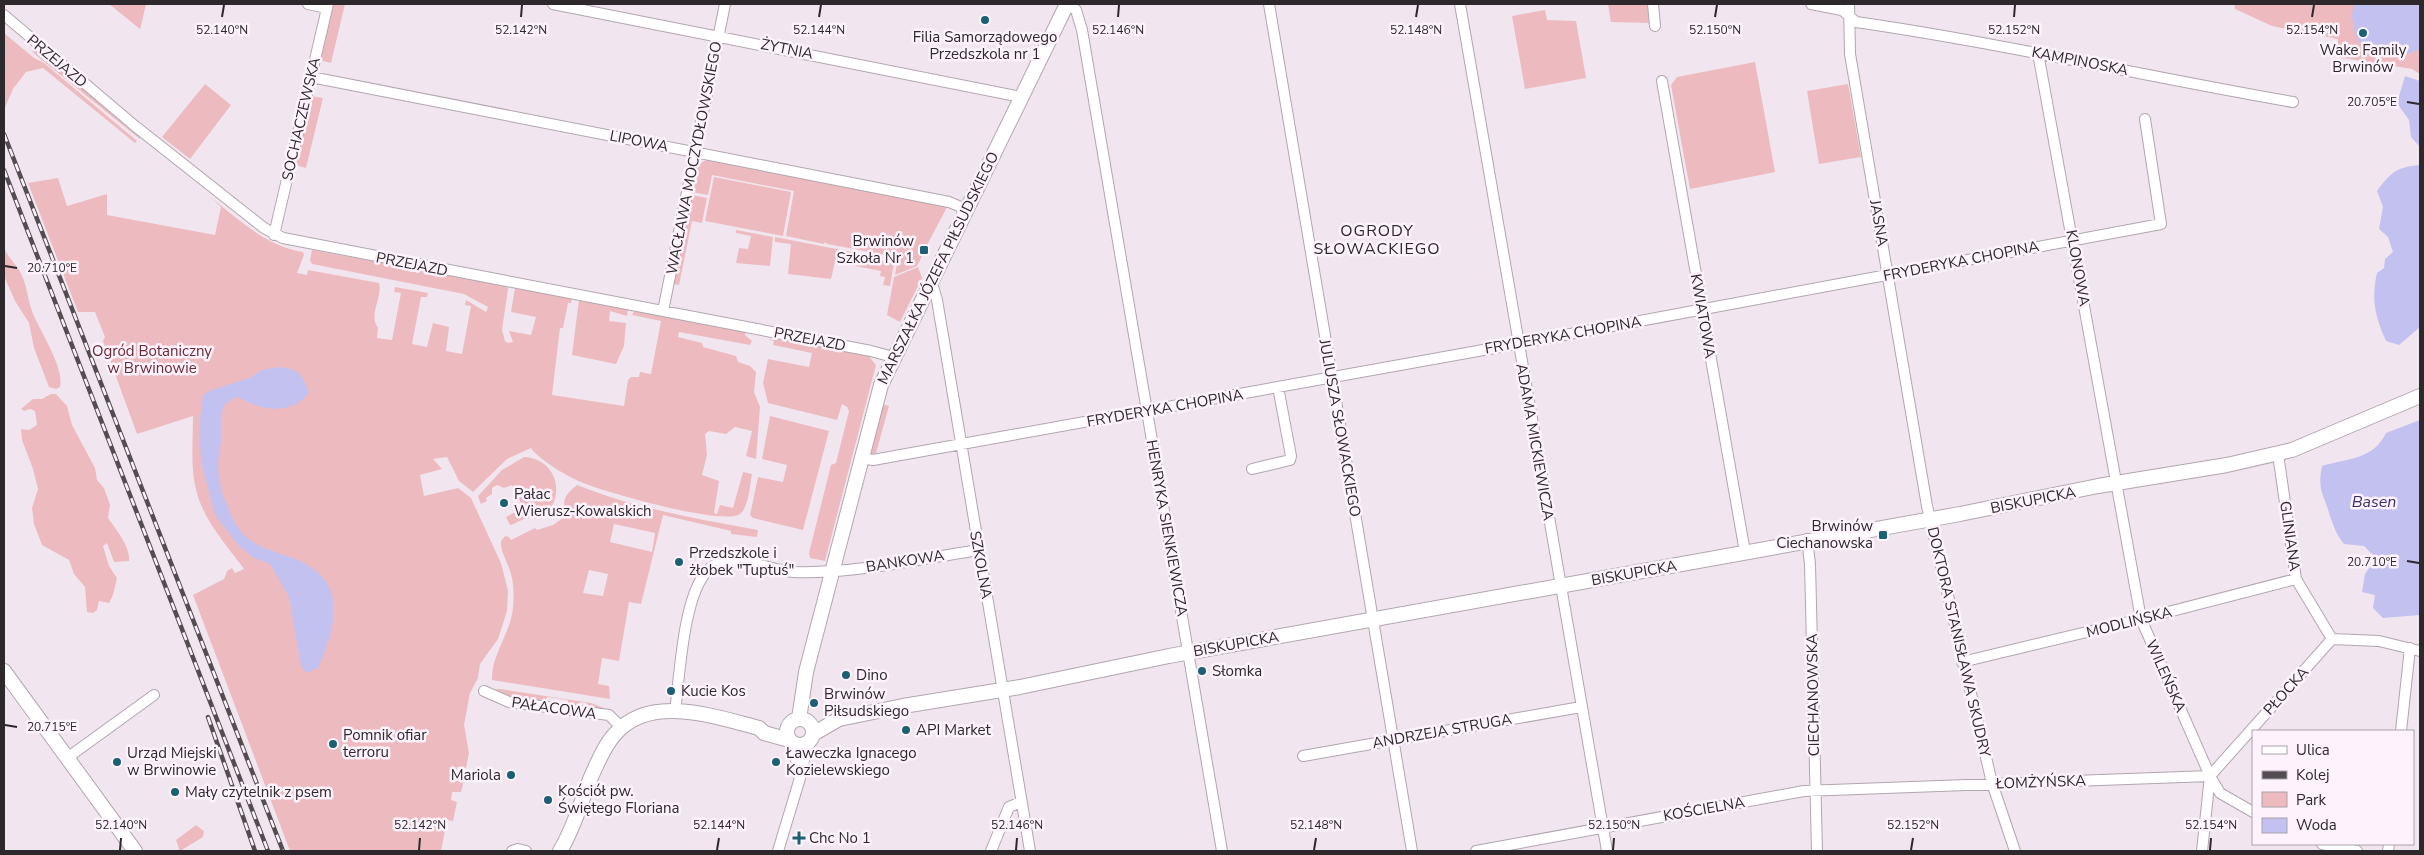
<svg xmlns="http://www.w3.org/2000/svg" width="2424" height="855" viewBox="0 0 2424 855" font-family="'Nunito Sans',sans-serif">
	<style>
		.green { fill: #edbbbf; fill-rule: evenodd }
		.water { fill: #c2c1f0 }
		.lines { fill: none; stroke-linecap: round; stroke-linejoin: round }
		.street-casing { stroke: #b1a6af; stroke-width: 12 }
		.secondary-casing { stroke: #b1a6af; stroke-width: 16 }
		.street { stroke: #fff; stroke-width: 10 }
		.secondary { stroke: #fff; stroke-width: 14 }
		.rail-casing { stroke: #534d52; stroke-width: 4.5 }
		.rail { stroke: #fef3fd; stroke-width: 2.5; stroke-dasharray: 8; stroke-linecap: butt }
		.ticks { fill: none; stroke: #2c282b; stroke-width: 2 }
		.poi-dot { fill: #1c6073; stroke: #fef3fd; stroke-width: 2 }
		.labels { text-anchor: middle; stroke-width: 5; stroke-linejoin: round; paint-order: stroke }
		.poi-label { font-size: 15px; fill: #2c282b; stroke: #fef3fd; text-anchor: start }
		.street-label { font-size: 15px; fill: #2c282b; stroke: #fef3fd }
		.park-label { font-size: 15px; fill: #6a2833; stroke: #fef3fd }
		.neighbourhood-label { font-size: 16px; letter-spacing: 1px; fill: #2c282b; stroke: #fef3fd }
		.water-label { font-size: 16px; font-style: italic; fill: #363068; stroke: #fef3fd }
		.ticks-label { font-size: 12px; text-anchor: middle; fill: #2c282b; stroke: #fef3fd; stroke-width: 5; stroke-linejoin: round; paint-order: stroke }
	</style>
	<rect width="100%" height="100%" fill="#f1e6f0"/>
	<path class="green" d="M109 4H146L140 30V29Z
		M332 4H345L331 63 319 60Z
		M1608 4H1647L1649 23 1611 22Z
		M2234 4H2420V74L2412 69 2337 57 2338 39 2272 26 2235 9Z
		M1545 10 1547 20 1576 21 1586 78 1525 89 1512 16Z
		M4 33 34 58 44 63 137 141 135 143 43 68 26 72 13 89 4 110Z
		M35 48 141 136 140 139 37 56 32 51Z
		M1755 62 1775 172 1690 189 1671 85 1677 77Z
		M205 84 231 105 190 159 162 137Z
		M1848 84 1861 157 1819 164 1807 91Z
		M311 96 323 98 306 168 295 165Z
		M707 160 947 207 926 247 922 246 920 252 923 254 917 266 895 275 898 257 827 244 825 242 824 244 786 236 794 191 712 175 708 195 692 192 698 164Z
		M714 177 791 192 783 236 705 221Z
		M58 178 67 206 107 194V215L215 235 221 207 210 197C240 220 265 246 303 252L304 255 297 273 307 275 308 270 379 283C383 297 368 315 378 328L377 338 392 340 401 293 394 292 395 287 428 293 427 297H421L412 344 427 347 433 323 449 327 446 351 462 354 471 306 465 305 466 300 486 312 488 307 464 294 312 264 310 260 312 250 506 285 508 289 502 330 505 341 508 343 513 342 509 331 531 335 536 317 511 312 515 288 572 298 571 303H568L563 328H560L552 395 624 406 628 380 631 377H639L640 372 651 374 661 321 632 315 635 310 746 331 745 335 752 341 750 345 679 332 678 337 702 343 703 347 736 356 738 362 750 366 756 372 754 392 760 407 756 459 746 456 752 431 735 427 726 434 709 431 705 434 707 455 702 475 719 481 714 513 717 514 720 505 733 508 743 472 752 474C750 484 749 507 740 514 723 526 604 492 581 482 568 477 538 459 531 448L507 459 473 492 459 481 447 457 433 459 442 469 420 475 424 496 458 488 471 498 501 563 508 591 507 611 498 639 480 664 478 678 470 693 464 725 469 753 466 768 457 767 455 777 464 781 461 792H452L451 800 457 802 453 821 447 820 441 851H290L193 595 224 579 227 571 232 568 235 573 244 569C228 547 204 521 197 493 190 469 193 441 193 416L137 434 103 341 105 337 95 312H78L28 183Z
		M692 195 707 198 702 223 692 221 679 285 674 284Z
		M736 230 773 237 770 266 736 263 739 248 748 249 751 236 736 233Z
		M775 237 877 257V260L894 263 890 286 883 285 885 277 880 276 881 271 835 262 831 279 788 274 791 244 775 242Z
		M4 247C7 256 14 262 19 270 27 283 27 297 32 311 39 330 65 368 60 387L56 389 49 387 34 348 29 323 15 301 4 276Z
		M918 267 922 278 900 322 887 315 894 277Z
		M579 299 628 309 627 316 610 311 609 321 626 323 624 346 616 364 572 355Z
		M776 337 867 354 876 365 825 561 810 558 809 553 831 465 836 463 849 411 847 407 842 404 837 420 768 403 763 383 768 359 809 367 812 353 773 345 774 341 768 339 775 340Z
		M51 394H56L67 406 72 425 95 468 97 480 104 488 110 505 108 518C116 529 131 548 129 561L114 562 107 543 103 546 109 566 117 578 113 595 109 603 99 601 97 610 93 613 87 612 85 587 74 574 69 560 42 545 34 524 32 508 38 489 33 469 22 440 21 429 29 430 37 425 35 411 30 409 24 411 21 409 33 399H42Z
		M882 404 889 406 876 453 872 454 870 452Z
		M770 416 829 431 803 530 753 518 750 515 758 477 783 482 787 465 762 459Z
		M524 457C554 458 567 492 546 514 540 520 535 518 528 518 523 518 516 524 510 525L506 517 522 508 519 498 523 496 521 493 517 495 512 485 504 488 497 485 492 488V494L486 498 487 501 481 504 478 496 502 470Z
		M577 485C634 508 697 519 758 530L757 537 731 534V531L663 515 641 604 629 602 619 661 602 658 598 684 609 686 610 699 492 680C491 655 510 635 513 608 514 597 514 585 511 574 508 562 500 552 501 541L505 536 509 537 511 540 535 528 537 530 553 525 563 518C566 499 560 499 577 485ZM614 524 655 533 652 552 610 542ZM589 570 608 574 603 596 583 593Z
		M500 689 591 703 609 710 586 709 587 703 580 702 579 707 567 706 568 700 547 697 546 703 503 696 492 690Z
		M196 825 204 831 203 837 180 851 176 840Z"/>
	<path class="water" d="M2354 4H2420V49C2394 62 2356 59 2353 23 2352 16 2352 11 2354 4Z
		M2405 76 2420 81V147L2411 137 2409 120 2397 103Z
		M2419 165 2420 327 2399 345 2386 341C2375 317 2371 299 2377 273L2384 268 2385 259 2393 252 2388 237 2379 229 2383 207 2377 191C2390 173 2397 167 2419 165Z
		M279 367C299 369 302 374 309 392 298 410 273 412 255 405 248 403 243 399 236 397L225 404C218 417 223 434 220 449 216 468 219 486 227 505 231 516 237 529 246 537 261 550 281 553 298 560 349 583 336 626 318 668L307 673 301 666 289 597 270 564 254 558 239 546 215 515 201 462 199 428 203 395 211 390 250 378 262 370Z
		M2420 420V615L2383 618 2373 608 2375 595 2362 592 2365 574 2376 558 2364 546 2344 544C2336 534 2334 527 2330 516 2324 494 2317 491 2322 466 2348 458 2373 460 2386 433Z"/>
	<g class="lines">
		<g class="street-casing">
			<path id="street" d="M308 4 327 8
				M553 4 1021 97
				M1067 4 1076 10 1082 30 1222 851
				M1269 4 1412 851
				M1460 4 1607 851
				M1653 4 1655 26
				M1811 4 1842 10 1856 22C2002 43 2147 77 2293 102
				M1849 4 1850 54 1927 506 1992 783 2015 851
				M4 15 135 126 264 228 283 238 871 351 893 357
				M2038 53 2141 619 2210 776 2220 793 2253 812
				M311 77 949 202 966 209
				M1662 81 1745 552
				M274 235 328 4
				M931 280 937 300 1030 851
				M663 311 725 4
				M2278 454 2296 579 2332 639
				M861 458 873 460 1500 347 2161 224 2145 119
				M1252 469 1290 460 1291 456 1278 387
				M1807 539 1810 564 1817 851
				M2332 639 2379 641 2420 651
				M1962 662 2141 619 2296 579
				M484 691 509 702 609 715 621 727
				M675 711C680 675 683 593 709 569 732 548 767 571 794 572 855 574 918 559 979 550
				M2401 731 2410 648
				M793 744 799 776
				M1303 756 1581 707
				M67 758 154 695
				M2322 844 2357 851
				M512 851 518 849 526 851
				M778 851 803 768 806 744
				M991 851 1009 807 1021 802
				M1476 851 1804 791 2210 776
				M2202 851 2210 776 2332 639
				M2388 851 2389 844"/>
		</g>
		<g class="secondary-casing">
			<path id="secondary" d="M4 671 135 851
				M787 732a13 13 0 1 1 26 0a13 13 0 1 1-26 0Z
				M799 719 806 672 881 385 1067 4
				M813 734 839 719 903 706 1020 687 1169 656 1960 514 2098 486 2227 465 2292 450 2420 396
				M560 851C574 828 581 802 591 777 598 762 604 746 615 734 650 693 715 717 759 728L764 733 789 740"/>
		</g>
		<use href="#street" class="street"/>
		<use href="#secondary" class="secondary"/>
		<g class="rail-casing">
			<path id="rail" d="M4 134 283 851
				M4 170 268 851
				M208 717 255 851"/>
		</g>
		<use href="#rail" class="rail"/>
	</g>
	<path class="ticks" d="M222 17 224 5M521 17 522 5M819 17 821 5M1118 17 1119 5M1416 17 1418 5M1715 17 1717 5M2014 17 2015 5M2312 17 2314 5M2407 102 2419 104M5 266 17 268M2407 561 2419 563M5 725 17 727M120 850 121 838M419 850 420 838M717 850 719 838M1016 850 1017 838M1314 850 1316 838M1613 850 1614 838M1911 850 1913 838M2210 850 2211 838"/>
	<g class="poi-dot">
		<circle cx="985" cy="20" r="5"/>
		<circle cx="2363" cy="33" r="5"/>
		<rect x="919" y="245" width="10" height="10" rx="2.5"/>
		<circle cx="504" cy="503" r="5"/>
		<rect x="1878" y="530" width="10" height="10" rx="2.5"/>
		<circle cx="679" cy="562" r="5"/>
		<circle cx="1202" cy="671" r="5"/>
		<circle cx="846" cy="675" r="5"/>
		<circle cx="671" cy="691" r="5"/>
		<circle cx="814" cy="703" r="5"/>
		<circle cx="906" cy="730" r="5"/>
		<circle cx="333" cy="744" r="5"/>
		<circle cx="117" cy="762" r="5"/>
		<circle cx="776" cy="762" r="5"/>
		<circle cx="511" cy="775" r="5"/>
		<circle cx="175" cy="792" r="5"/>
		<circle cx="548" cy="800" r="5"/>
		<path d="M796.5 830.5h5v5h5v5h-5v5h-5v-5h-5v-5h5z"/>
	</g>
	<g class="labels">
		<g class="poi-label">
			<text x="985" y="42" text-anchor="middle">Filia Samorządowego<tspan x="985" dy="17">Przedszkola nr 1</tspan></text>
			<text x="2363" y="55" text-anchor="middle">Wake Family<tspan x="2363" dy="17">Brwinów</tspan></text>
			<text x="914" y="246" text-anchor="end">Brwinów<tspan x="914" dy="17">Szkoła Nr 1</tspan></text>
			<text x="514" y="499">Pałac<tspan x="514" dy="17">Wierusz-Kowalskich</tspan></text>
			<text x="1873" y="531" text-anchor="end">Brwinów<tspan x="1873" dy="17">Ciechanowska</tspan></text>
			<text x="689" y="558">Przedszkole i<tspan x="689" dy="17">żłobek "Tuptuś"</tspan></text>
			<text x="1212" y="676">Słomka</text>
			<text x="856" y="680">Dino</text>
			<text x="681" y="696">Kucie Kos</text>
			<text x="824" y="699">Brwinów<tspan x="824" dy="17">Piłsudskiego</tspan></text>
			<text x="916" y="735">API Market</text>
			<text x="343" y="740">Pomnik ofiar<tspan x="343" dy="17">terroru</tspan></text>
			<text x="127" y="758">Urząd Miejski<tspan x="127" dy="17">w Brwinowie</tspan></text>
			<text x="786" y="758">Ławeczka Ignacego<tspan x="786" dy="17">Kozielewskiego</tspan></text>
			<text x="501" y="780" text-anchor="end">Mariola</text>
			<text x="558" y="796">Kościół pw.<tspan x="558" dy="17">Świętego Floriana</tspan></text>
			<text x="185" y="797">Mały czytelnik z psem</text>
			<text x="809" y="843">Chc No 1</text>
		</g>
		<g class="street-label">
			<text transform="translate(787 49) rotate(11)" y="5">ŻYTNIA</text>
			<text transform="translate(57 61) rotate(40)" y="5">PRZEJAZD</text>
			<text transform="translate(2080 61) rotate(11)" y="5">KAMPINOSKA</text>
			<text transform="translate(301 119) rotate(-77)" y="5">SOCHACZEWSKA</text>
			<text transform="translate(639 141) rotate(11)" y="5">LIPOWA</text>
			<text transform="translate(694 158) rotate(-79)" y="5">WACŁAWA MOCZYDŁOWSKIEGO</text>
			<text transform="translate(1879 223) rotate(80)" y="5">JASNA</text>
			<text transform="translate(1961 261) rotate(-11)" y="5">FRYDERYKA CHOPINA</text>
			<text transform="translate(412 264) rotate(11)" y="5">PRZEJAZD</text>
			<text transform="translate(938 268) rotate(-64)" y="5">MARSZAŁKA JÓZEFA PIŁSUDSKIEGO</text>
			<text transform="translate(2078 268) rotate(80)" y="5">KLONOWA</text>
			<text transform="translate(1703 316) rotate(80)" y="5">KWIATOWA</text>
			<text transform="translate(1563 335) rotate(-10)" y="5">FRYDERYKA CHOPINA</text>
			<text transform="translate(810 339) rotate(11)" y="5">PRZEJAZD</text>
			<text transform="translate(1165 408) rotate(-10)" y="5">FRYDERYKA CHOPINA</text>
			<text transform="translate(1340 428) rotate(80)" y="5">JULIUSZA SŁOWACKIEGO</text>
			<text transform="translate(1535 442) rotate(80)" y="5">ADAMA MICKIEWICZA</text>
			<text transform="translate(2033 500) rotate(-11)" y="5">BISKUPICKA</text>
			<text transform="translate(1167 528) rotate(80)" y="5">HENRYKA SIENKIEWICZA</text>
			<text transform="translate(2290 536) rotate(82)" y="5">GLINIANA</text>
			<text transform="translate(905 561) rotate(-9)" y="5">BANKOWA</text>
			<text transform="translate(981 565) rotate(80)" y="5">SZKOLNA</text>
			<text transform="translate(1634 573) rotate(-10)" y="5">BISKUPICKA</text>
			<text transform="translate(2129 622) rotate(-14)" y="5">MODLIŃSKA</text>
			<text transform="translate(1959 642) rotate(77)" y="5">DOKTORA STANISŁAWA SKUDRY</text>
			<text transform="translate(1236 644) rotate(-10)" y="5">BISKUPICKA</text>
			<text transform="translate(2166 676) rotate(66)" y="5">WILEŃSKA</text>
			<text transform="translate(2286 691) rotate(-48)" y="5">PŁOCKA</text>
			<text transform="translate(1813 695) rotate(-91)" y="5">CIECHANOWSKA</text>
			<text transform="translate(554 708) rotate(8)" y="5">PAŁACOWA</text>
			<text transform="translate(1442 731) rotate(-10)" y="5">ANDRZEJA STRUGA</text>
			<text transform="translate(2041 782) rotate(-2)" y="5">ŁOMŻYŃSKA</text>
			<text transform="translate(1704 809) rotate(-10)" y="5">KOŚCIELNA</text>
		</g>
		<g class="park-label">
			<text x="152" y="356">Ogród Botaniczny<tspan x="152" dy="17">w Brwinowie</tspan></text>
		</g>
		<g class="neighbourhood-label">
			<text x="1377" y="236">OGRODY<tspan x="1377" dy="18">SŁOWACKIEGO</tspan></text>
		</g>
		<g class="water-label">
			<text x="2374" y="507">Basen</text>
		</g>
	</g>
	<g class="ticks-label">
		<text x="222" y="34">52.140°N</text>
		<text x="521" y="34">52.142°N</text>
		<text x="819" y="34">52.144°N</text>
		<text x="1118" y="34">52.146°N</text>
		<text x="1416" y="34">52.148°N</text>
		<text x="1715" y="34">52.150°N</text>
		<text x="2014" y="34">52.152°N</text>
		<text x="2312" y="34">52.154°N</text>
		<text x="2372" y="106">20.705°E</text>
		<text x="52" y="272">20.710°E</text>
		<text x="2372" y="566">20.710°E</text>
		<text x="52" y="731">20.715°E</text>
		<text x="121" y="829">52.140°N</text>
		<text x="420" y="829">52.142°N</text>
		<text x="719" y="829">52.144°N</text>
		<text x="1017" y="829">52.146°N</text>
		<text x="1316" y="829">52.148°N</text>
		<text x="1614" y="829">52.150°N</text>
		<text x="1913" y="829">52.152°N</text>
		<text x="2211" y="829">52.154°N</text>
	</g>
	<rect width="2424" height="855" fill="none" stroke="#2c282b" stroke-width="10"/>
	<rect x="2252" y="730" width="162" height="115" fill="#fef3fd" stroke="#aaa2a9"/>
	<rect x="2262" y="746" width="25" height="8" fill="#ffffff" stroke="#aaa2a9"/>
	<text x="2296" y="755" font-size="15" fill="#2c282b">Ulica</text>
	<rect x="2262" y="771" width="25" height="8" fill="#534d52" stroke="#aaa2a9"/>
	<text x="2296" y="780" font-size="15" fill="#2c282b">Kolej</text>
	<rect x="2262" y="792" width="25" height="15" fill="#edbbbf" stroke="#aaa2a9"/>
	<text x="2296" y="805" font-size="15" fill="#2c282b">Park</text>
	<rect x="2262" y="818" width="25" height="15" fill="#c2c1f0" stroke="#aaa2a9"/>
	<text x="2296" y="830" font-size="15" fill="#2c282b">Woda</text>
</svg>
